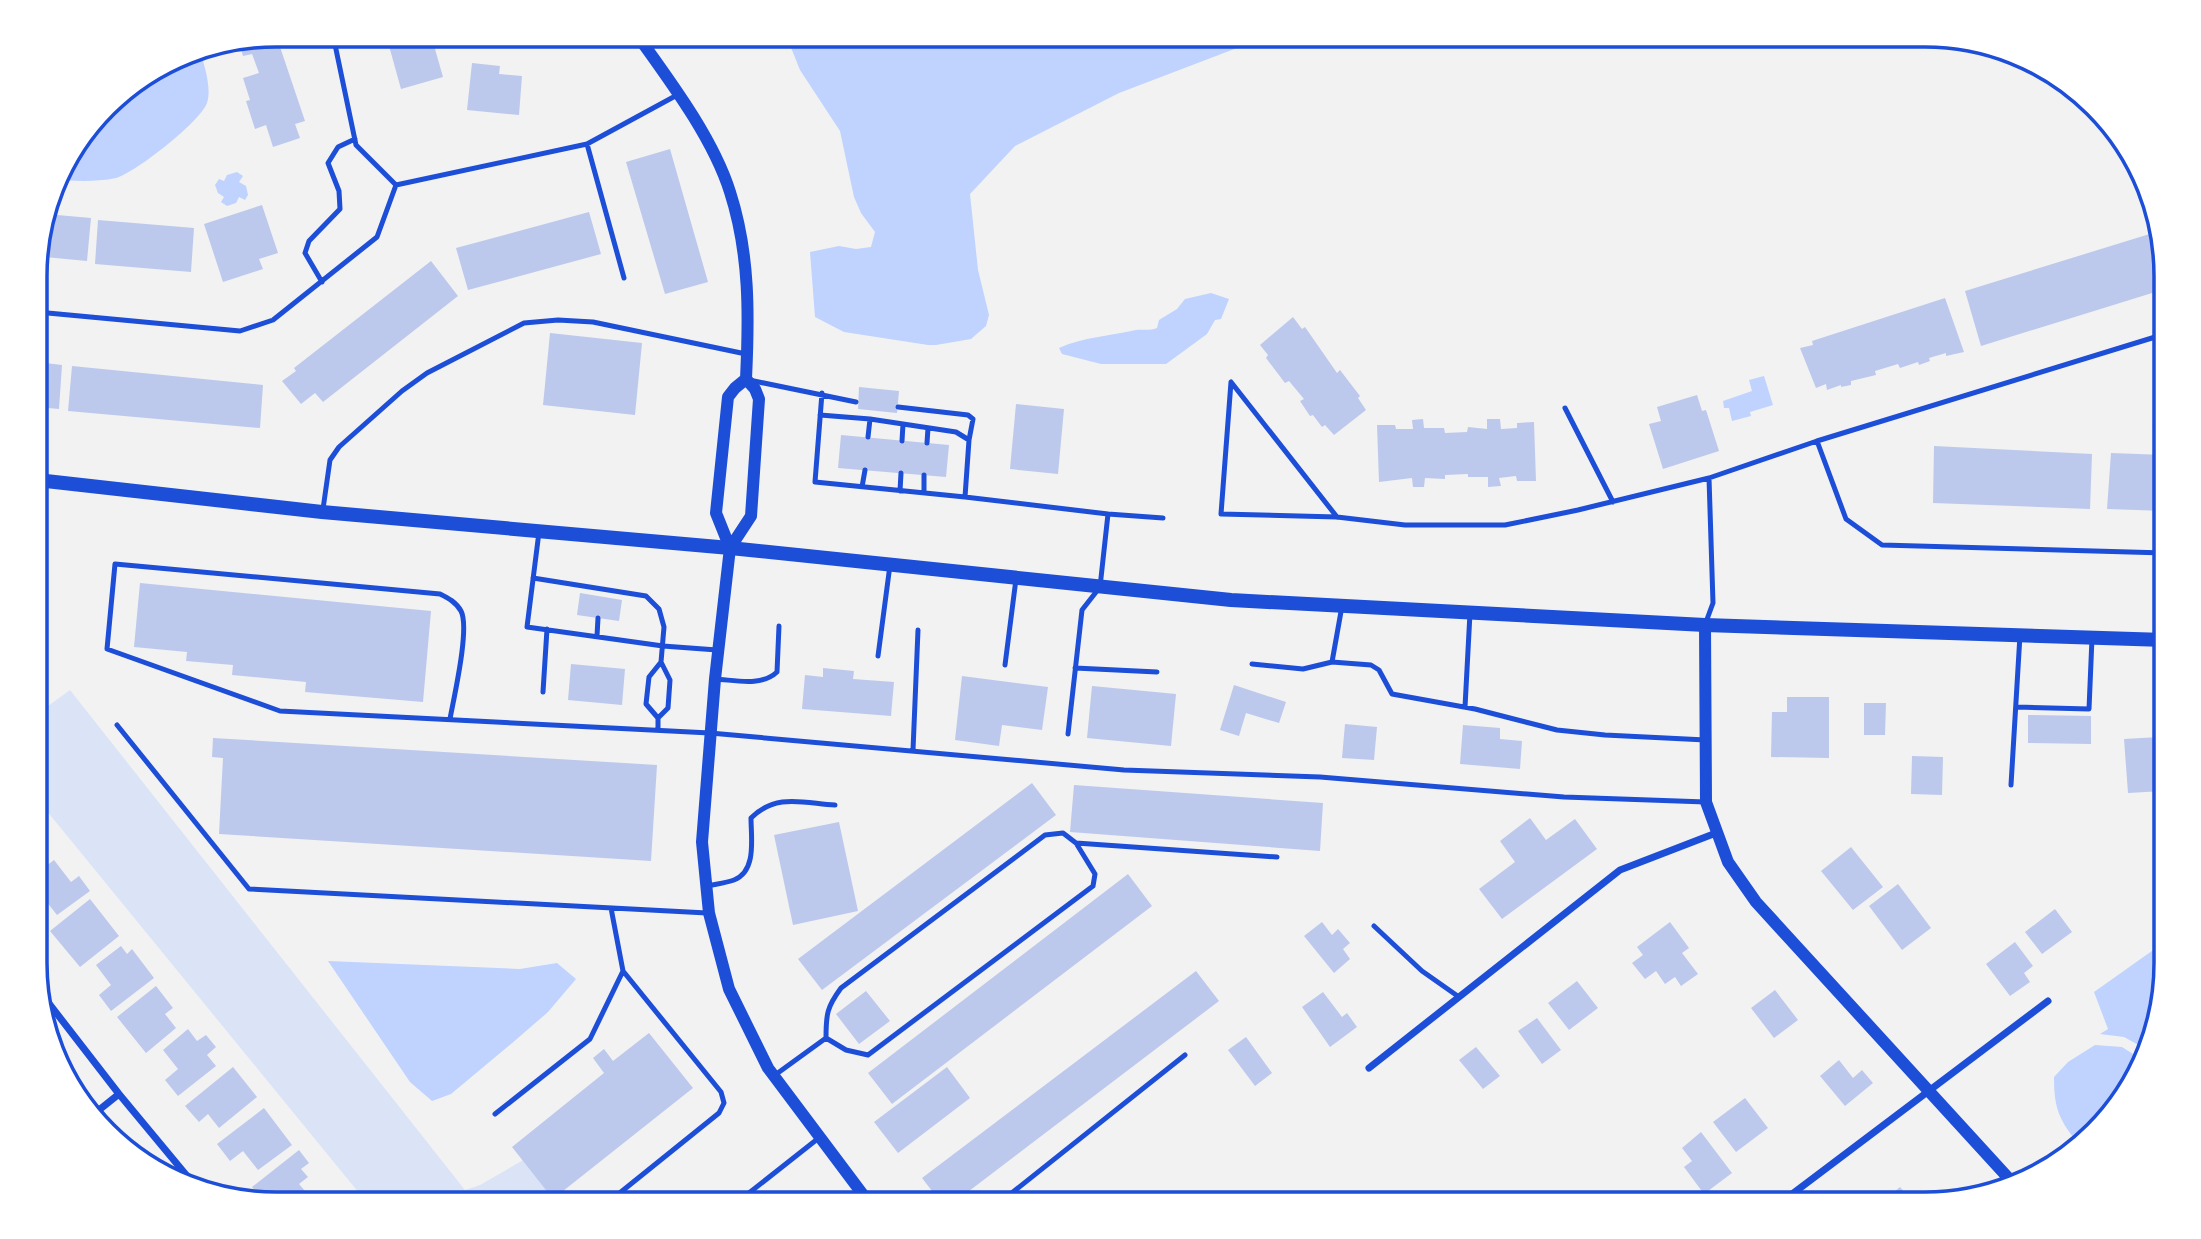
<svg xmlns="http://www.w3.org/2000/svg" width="2201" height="1239" viewBox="0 0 2201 1239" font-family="'Fira Sans Condensed',sans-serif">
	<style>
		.green { fill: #dbe4f7 }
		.water { fill: #bfd3fe }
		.building { fill: #bdc9ec }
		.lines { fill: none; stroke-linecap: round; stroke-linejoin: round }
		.service { stroke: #1d4ed8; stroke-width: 5 }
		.minor { stroke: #1d4ed8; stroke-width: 7 }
		.tertiary { stroke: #1d4ed8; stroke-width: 12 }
		.secondary { stroke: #1d4ed8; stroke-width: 14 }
		.rim { fill: none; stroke: #1d4ed8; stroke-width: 3.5 }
	</style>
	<rect width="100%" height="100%" fill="#f2f2f2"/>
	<path class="green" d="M2164 377 2165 378V430L2152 427Z
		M70 690 465 1190 480 1185 525 1159 558 1204H368L37 799V714Z"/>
	<path class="water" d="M786 35H1271L1119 93 1015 146 970 194 978 270 989 315 986 326 971 339 936 345H928L844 332 815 317 810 252 839 246 856 249 871 247 875 232 861 213 854 197 840 131 800 70Z
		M200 50C204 65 212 88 207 103 200 122 135 173 116 178 97 182 76 181 57 180L60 169 117 95 184 53Z
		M237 172 243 176 239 182 246 186 248 195 245 200 239 197 236 203 227 206 221 202 224 197 218 193 215 185 219 179 224 181 227 175Z
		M1211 293 1229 299 1221 319 1215 320 1207 334 1166 364H1101L1062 354 1059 348C1083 337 1110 336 1136 330 1144 329 1149 331 1157 328L1159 320 1177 309 1185 299Z
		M1764 376 1773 405 1750 412 1751 416 1732 421 1729 408H1724L1723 401 1752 391 1749 380Z
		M2166 941V978L2144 1048 2124 1037 2100 1034 2108 1029 2094 992Z
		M328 961 520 969 557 963 576 979 548 1012 511 1044 451 1094 432 1101 410 1082Z
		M2095 1045 2122 1047 2141 1059 2134 1083 2076 1141C2058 1118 2054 1106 2054 1077L2068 1062Z"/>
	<path class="building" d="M276 35 305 121 295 124 300 138 273 147 266 125 255 129 246 101 250 100 243 78 259 73 252 54 243 56 239 42Z
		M386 35H431L443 77 401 89Z
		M472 63 500 66 499 74 522 76 519 115 467 110Z
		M670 149 708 282 665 294 626 162Z
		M262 205 278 253 259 259 263 269 223 282 204 224Z
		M589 212 601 254 468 290 456 248Z
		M46 214 91 218 87 261 45 257V261L37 260V245Z
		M98 220 194 228 191 272 95 264Z
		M2156 232 2165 260V289L1981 346 1965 291Z
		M431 261 458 296 323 402 315 393 301 404 282 381 296 371 294 368Z
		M1945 298 1964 352 1946 356V353L1929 358 1930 361 1919 365 1918 362 1900 368 1898 364 1875 371 1876 375 1851 381V385L1841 387V385L1827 390 1826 384 1816 388 1800 348 1813 345 1812 341Z
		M1293 317 1302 329 1305 327 1337 373 1340 370 1360 396 1358 398 1366 410 1334 435 1325 425 1322 427 1313 415 1310 416 1300 401 1304 399 1289 381 1285 383 1266 358 1268 355 1260 345Z
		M550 333 642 343 635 415 543 405Z
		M37 362 62 365 59 409 37 407Z
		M72 366 263 385 260 428 68 411Z
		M859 387 899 391 897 413 858 409Z
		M1697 395 1702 411 1706 410 1719 451 1663 469 1649 424 1661 421 1657 407Z
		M1016 404 1064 409 1058 474 1010 469Z
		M1423 419 1424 428H1444L1445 433 1467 432 1468 427 1487 429V419H1500L1501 429 1517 428V423L1534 422 1536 481H1517L1516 476 1499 478 1501 486 1488 487V477H1468V474L1445 475V479L1425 478 1424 487H1413L1412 478 1379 482 1377 425H1395L1396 429H1413L1412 420Z
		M841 435 949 445 946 477 838 468Z
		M1934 446 2092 454 2090 509 1933 503Z
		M2111 453 2165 455V511L2107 509Z
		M140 583 431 611 423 702 305 692 306 682 232 675 233 665 186 661 187 652 134 647Z
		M580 593 622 600 619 621 577 615Z
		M571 664 625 669 622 705 568 700Z
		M823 668 854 671 853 679 894 682 891 716 802 709 805 675 823 677Z
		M962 676 1048 687 1042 730 1002 725 999 746 955 740Z
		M1234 685 1286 702 1279 723 1246 713 1239 736 1220 730Z
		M1092 686 1176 694 1171 746 1087 738Z
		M1787 697H1829V758L1771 757 1772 712H1787Z
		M1864 703H1886L1885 735H1864Z
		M2028 715 2091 716V744L2028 743Z
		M1345 724 1377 727 1374 760 1342 758Z
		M1463 725 1500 728V739L1522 741 1520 769 1460 764Z
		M2159 737 2163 791 2128 793 2124 739Z
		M213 738 657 765 651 861 219 834 223 758 212 757Z
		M1912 756 1943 757 1942 795 1911 794Z
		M1032 783 1056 815 822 990 798 959Z
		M1074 785 1323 803 1320 851 1070 832Z
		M1530 818 1546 840 1575 819 1597 849 1502 919 1479 889 1515 862 1500 841Z
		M839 822 858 911 793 925 774 835Z
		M1851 847 1883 887 1853 910 1821 871Z
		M54 860 71 882 79 876 90 891 57 915 42 896 37 901V873Z
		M1128 874 1152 906 892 1104 868 1073Z
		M1898 884 1931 928 1902 950 1869 906Z
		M90 899 119 936 80 967 50 931Z
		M2055 909 2072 932 2042 954 2025 932Z
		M1322 922 1332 935 1338 929 1350 943 1343 949 1350 959 1334 973 1304 936Z
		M1670 922 1689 948 1682 953 1698 974 1681 986 1675 977 1665 984 1656 971 1645 979 1632 963 1643 955 1637 947Z
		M2015 942 2033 966 2024 973 2030 982 2010 996 1986 964Z
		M121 946 127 954 132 949 154 978 111 1011 99 995 111 985 96 965Z
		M1196 971 1219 1001 952 1204H942L922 1178Z
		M1577 981 1598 1008 1569 1030 1548 1003Z
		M156 986 173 1008 165 1014 176 1028 146 1053 117 1017Z
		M1775 990 1798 1020 1774 1038 1751 1008Z
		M866 991 890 1021 859 1044 836 1014Z
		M1323 992 1342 1017 1347 1013 1357 1027 1330 1047 1302 1007Z
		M1537 1018 1561 1050 1542 1064 1518 1031Z
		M188 1029 197 1041 206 1035 216 1047 207 1055 216 1066 178 1096 165 1080 178 1069 163 1050Z
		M649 1033 693 1088 553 1199 512 1147 604 1073 593 1058 604 1049 613 1061Z
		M1246 1037 1272 1073 1255 1086 1228 1050Z
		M1476 1047 1500 1076 1483 1089 1459 1060Z
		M1839 1060 1853 1078 1862 1070 1873 1083 1845 1106 1820 1076Z
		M233 1067 257 1097 219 1128 208 1114 199 1122 185 1106Z
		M947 1067 970 1098 898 1153 874 1122Z
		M1745 1098 1768 1128 1736 1152 1713 1122Z
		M264 1108 292 1145 258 1170 243 1151 230 1161 217 1144Z
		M1701 1132 1732 1173 1704 1194 1684 1167 1692 1161 1682 1148Z
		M299 1150 309 1163 301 1169 308 1177 299 1184 311 1198 303 1204H276L262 1200 252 1187Z
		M1900 1187 1914 1204H1880Z
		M807 1195 814 1204H796Z
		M1614 1195 1620 1204H1602Z"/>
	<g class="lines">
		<path class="service" d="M333 35 356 145 396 185
			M587 144 624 278
			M322 282 305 253 309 241 340 209 339 191 328 163 338 147 355 139
			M37 312 240 331 273 320 377 237 396 185 587 144 679 94
			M749 380 856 402
			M822 393 815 482 965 497
			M898 407 968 415 973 419 969 440
			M1565 408 1613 502
			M820 415 870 419 956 432 969 440 965 497 1108 514 1100 587 1082 610 1068 734
			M868 437 870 419
			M902 441 903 424
			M1817 441 2165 334
			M927 443 928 428
			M1709 478 1817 441 1846 519 1882 545 2165 553
			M862 487 865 470
			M900 491 901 473
			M924 493V475
			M323 509 330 460 339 447 402 391 427 373 524 323 558 320 593 322 746 354
			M1108 514 1163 518
			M1337 517 1231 382 1221 514 1337 517 1405 525H1505L1578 510 1709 478 1713 603 1706 622
			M539 532 527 627 663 646 717 650
			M533 578 646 596 659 609 664 627 661 662 670 680 668 708 658 718V730
			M1342 606 1332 662 1371 665 1379 670 1392 694 1475 709 1557 730 1605 735 1706 740
			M597 636 598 618
			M878 656 890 565
			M1252 664 1303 669 1332 662
			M1005 665 1016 579
			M1075 668 1157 672
			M715 679C735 680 761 687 777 672L779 626
			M543 692 547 629
			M1465 707 1470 613
			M2017 707 2089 709 2092 638
			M658 718 646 704 649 677 661 662
			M450 719C454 697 470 628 461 611 456 602 448 598 440 594L115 564 107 649 280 711 710 733 1124 770 1320 777 1564 797 1706 802
			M117 725 249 889 707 913
			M913 750 918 630
			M2011 785 2020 635
			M1063 833 1076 843 1095 874 1093 886 868 1055 846 1050 826 1038C826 1014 827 1007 841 988L1045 835Z
			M1076 843 1277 857
			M707 886C716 884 726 883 734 880 757 871 751 838 751 818 776 793 803 803 835 805
			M1374 926 1422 971 1459 997
			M775 1075 826 1038
			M495 1114 590 1039 623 971 611 908
			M606 1204 719 1113 724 1103 721 1092 623 971
			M735 1204 820 1137
			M998 1204 1185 1055"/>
		<path class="minor" d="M37 988 119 1094 192 1182
			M1369 1068 1620 870 1716 833
			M94 1114 119 1094
			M1779 1204 2048 1001"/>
		<path class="tertiary" d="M637 35C670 81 713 138 730 192 750 254 749 316 746 379L755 389 759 399 751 516 730 548 715 679 702 842 709 913 729 989 768 1068 870 1204
			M730 548 716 513 728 397 735 388 746 379
			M1705 625 1706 802 1728 862 1756 902 2012 1182"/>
		<path class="secondary" d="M37 480 322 512 730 548 1231 600 1705 625 2165 640"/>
	</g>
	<path d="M0 0H2201V1239H0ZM276 47H1925A229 229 0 0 1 2154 276V963A229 229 0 0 1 1925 1192H276A229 229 0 0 1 47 963V276A229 229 0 0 1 276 47Z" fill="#fff" fill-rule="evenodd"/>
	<path class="rim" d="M276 47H1925A229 229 0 0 1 2154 276V963A229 229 0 0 1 1925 1192H276A229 229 0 0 1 47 963V276A229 229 0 0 1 276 47Z"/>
</svg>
